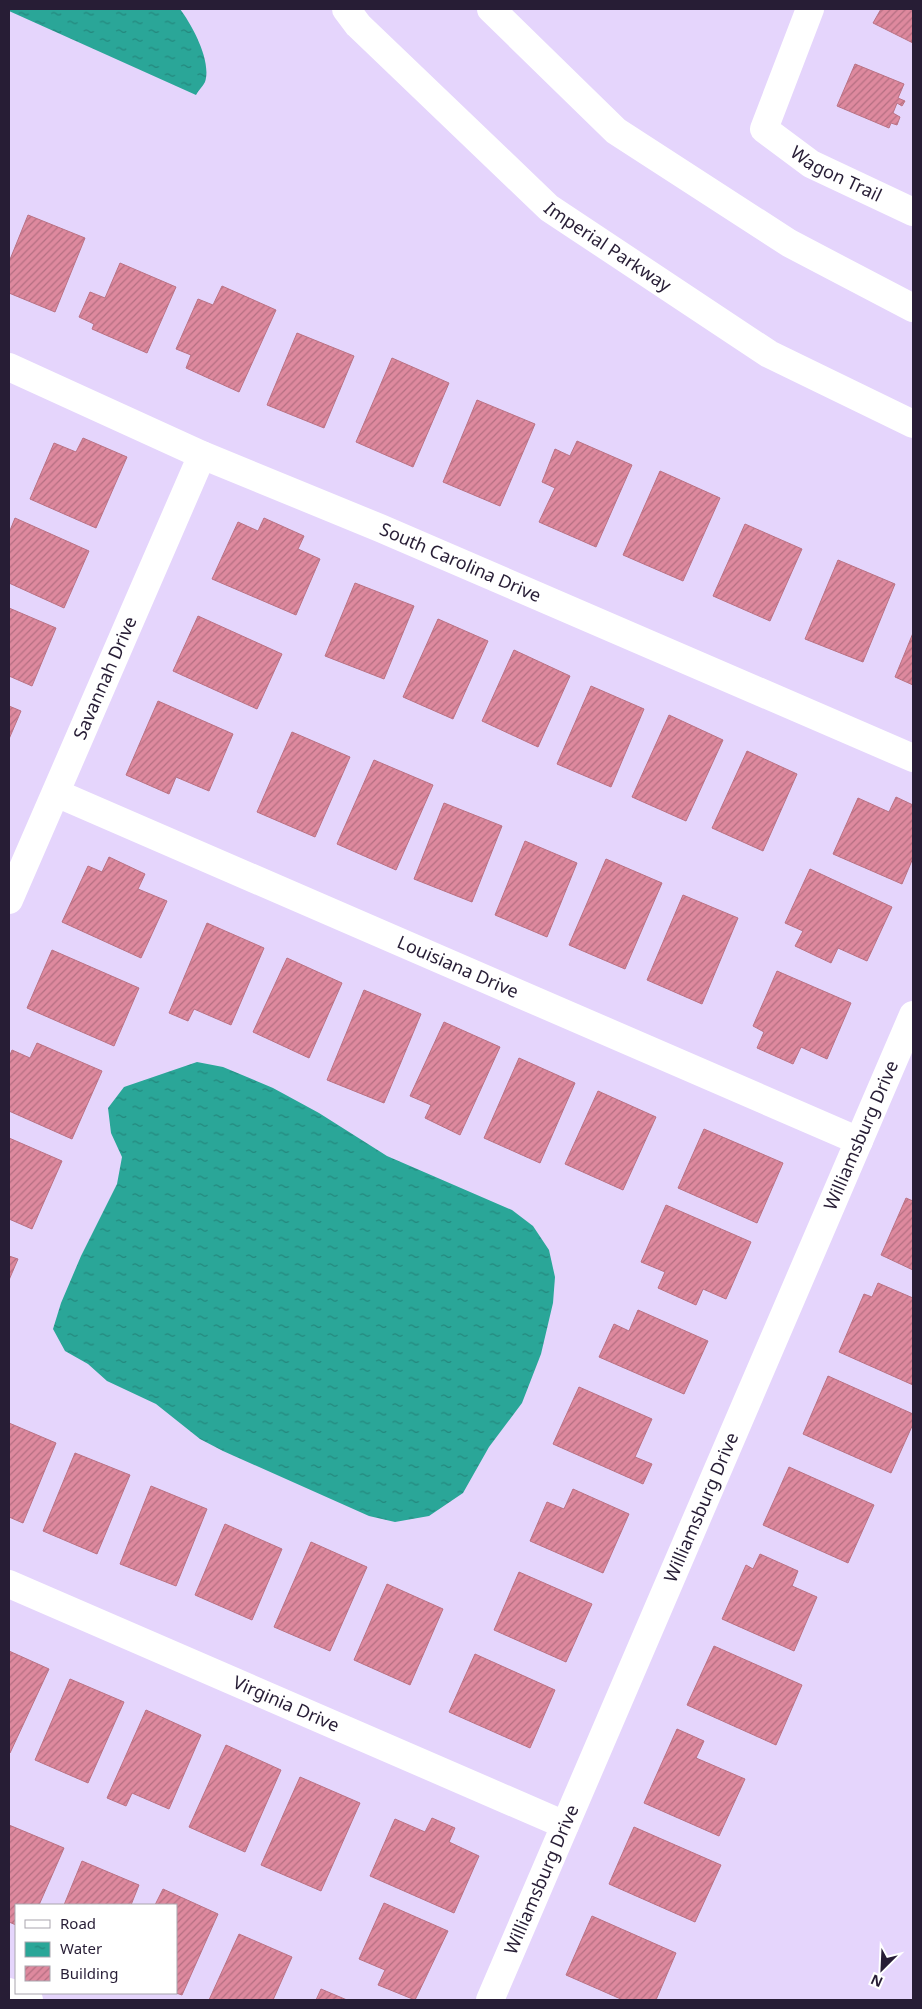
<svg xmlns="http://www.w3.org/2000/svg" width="922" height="2009" viewBox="0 0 922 2009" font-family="'Noto Sans',sans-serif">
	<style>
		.water { fill: url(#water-ripples) }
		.building { fill: url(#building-hatch); stroke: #ba7284 }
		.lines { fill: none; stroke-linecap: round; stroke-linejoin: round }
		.minor { stroke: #fff; stroke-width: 28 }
		.major { stroke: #fff; stroke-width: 28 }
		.labels { text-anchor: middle; stroke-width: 4.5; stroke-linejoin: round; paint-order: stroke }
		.street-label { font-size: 18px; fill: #271d35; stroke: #fff }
	</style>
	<defs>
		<pattern id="water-ripples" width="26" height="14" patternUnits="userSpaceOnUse" patternTransform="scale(1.25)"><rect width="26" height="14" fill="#2aa698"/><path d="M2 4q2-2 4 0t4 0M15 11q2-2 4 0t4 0" fill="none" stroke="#24877d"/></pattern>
		<pattern id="building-hatch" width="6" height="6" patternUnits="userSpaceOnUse" patternTransform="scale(1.25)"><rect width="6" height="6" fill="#de899e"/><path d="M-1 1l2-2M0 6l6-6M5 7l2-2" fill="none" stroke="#b46f82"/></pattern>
	</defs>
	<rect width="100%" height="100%" fill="#e5d5fc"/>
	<path class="water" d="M9 9H180C192 25 212 61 205 82 203 86 198 91 196 95L9 11Z
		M197 1062 223 1067 273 1088 319 1113 387 1156 512 1210 533 1226 549 1250 555 1277 553 1303 541 1354 522 1403 489 1447 463 1493 429 1516 395 1522 369 1516 223 1451 200 1439 156 1404 107 1381 88 1364 65 1351 53 1329 61 1303 81 1256 117 1184 122 1157 111 1133 108 1108 124 1087Z"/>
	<path class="building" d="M881 9H913V43L873 23Z
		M855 64 904 84 898 98 905 101 902 106 897 103 893 113 900 117 897 125 891 123 889 128 837 106Z
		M28 215 85 238 55 312 9 293V262Z
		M120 263 176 287 147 353 92 329 94 324 79 317 90 292 105 298Z
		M222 286 276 310 239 392 186 368 191 355 176 349 198 299 213 305Z
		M297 333 354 356 324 428 267 405Z
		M392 358 449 383 413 467 356 442Z
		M477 400 535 424 500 506 443 482Z
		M83 438 127 457 96 528 30 499 54 443 76 452Z
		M577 441 632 465 596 547 539 522 555 488 542 482 555 449 570 456Z
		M660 471 720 498 683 581 623 555Z
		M15 518 89 551 64 608 9 583V533Z
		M264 518 304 536 298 549 320 559 296 615 212 579 238 522 258 531Z
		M745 524 802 549 770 621 713 596Z
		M838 560 895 584 863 662 805 639Z
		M355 583 414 606 384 679 325 656Z
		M9 608 56 628 32 686 9 676Z
		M198 616 282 654 257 709 173 671Z
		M438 619 488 641 453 719 403 697Z
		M913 633V685L895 677Z
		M514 650 570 676 538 747 482 721Z
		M591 686 644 709 611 787 557 764Z
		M158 701 233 734 209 791 176 777 169 794 126 775Z
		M9 706 21 711 9 739Z
		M669 715 723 740 686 821 632 797Z
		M292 732 350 757 315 837 257 812Z
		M747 751 797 774 763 851 712 828Z
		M374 760 433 785 396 870 337 844Z
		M896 797 913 805V858L902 884 833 854 858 798 889 812Z
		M444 803 502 826 472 902 414 879Z
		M525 841 577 863 547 937 495 915Z
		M109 857 145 874 138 889 167 901 141 958 62 922 88 866 102 872Z
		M606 859 662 883 625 969 569 945Z
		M810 869 892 907 867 961 838 948 831 963 795 946 803 931 785 923Z
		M683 895 738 918 702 1004 647 980Z
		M207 923 264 948 231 1025 194 1009 188 1021 169 1013Z
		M52 950 139 988 114 1046 27 1008Z
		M287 958 342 983 309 1058 253 1032Z
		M777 971 851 1003 827 1059 801 1047 793 1064 757 1048 764 1032 753 1026Z
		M364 990 421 1014 384 1103 327 1080Z
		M444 1022 500 1047 460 1135 425 1118 431 1105 410 1096Z
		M37 1043 102 1071 72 1139 9 1111V1057L12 1050 30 1058Z
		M519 1058 575 1083 540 1163 484 1138Z
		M598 1091 656 1117 623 1190 565 1164Z
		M704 1129 783 1163 757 1223 678 1188Z
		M9 1138 62 1161 32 1229 9 1219Z
		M906 1198 913 1201V1270L881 1255Z
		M666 1205 751 1242 726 1299 703 1289 696 1305 658 1288 665 1272 641 1262Z
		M9 1256 18 1259 9 1280Z
		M878 1283 913 1298V1385L839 1352 864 1294 872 1297Z
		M638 1310 708 1341 684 1394 599 1357 614 1324 629 1331Z
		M828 1376 913 1414V1424L891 1473 803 1434Z
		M579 1387 652 1419 635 1457 652 1464 643 1484 553 1444Z
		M9 1423 56 1443 23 1523 9 1517Z
		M75 1453 130 1475 97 1554 43 1531Z
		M789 1467 874 1505 848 1563 763 1525Z
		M151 1486 207 1509 176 1586 120 1564Z
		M573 1489 629 1514 603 1573 530 1541 547 1502 564 1509Z
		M225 1524 282 1549 252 1620 195 1595Z
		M311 1542 367 1567 330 1651 274 1627Z
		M760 1554 798 1571 792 1586 817 1597 794 1651 722 1619 746 1565 753 1569Z
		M519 1572 592 1604 566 1662 494 1630Z
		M387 1584 443 1609 410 1685 354 1660Z
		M714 1646 802 1685 776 1745 687 1705Z
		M9 1651 49 1669 10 1753H9Z
		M475 1654 555 1690 530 1748 449 1712Z
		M70 1679 124 1702 88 1783 35 1760Z
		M146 1710 201 1735 169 1809 132 1793 126 1806 107 1798Z
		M677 1729 704 1741 696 1758 745 1779 719 1836 644 1803Z
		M226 1745 281 1770 245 1852 189 1827Z
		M300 1777 360 1803 321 1891 261 1865Z
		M432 1818 455 1828 449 1842 479 1856 454 1913 370 1876 395 1819 425 1832Z
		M9 1825 64 1848 39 1905H16V1925L9 1922Z
		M634 1827 721 1865 695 1922 609 1884Z
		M82 1861 139 1885 131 1905H64Z
		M163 1889 218 1914 182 1995 176 1993V1905H155Z
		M384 1903 448 1931 415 2000 378 1985 385 1970 359 1959Z
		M592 1916 676 1953 656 2000H623L566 1975Z
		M239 1934 292 1957 273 2000H209Z
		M321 1989 347 2000H316Z"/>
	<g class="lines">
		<g class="minor">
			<path id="s1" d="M810 9 764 129 811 164 913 212"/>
			<path id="s2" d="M9 367 202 455 380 528 913 758"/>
			<path id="s3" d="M56 793 859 1141"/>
			<path id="s4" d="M9 900 202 455"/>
			<path id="s5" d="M9 1584 565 1825"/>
			<path d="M9 1992 29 2000"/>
			<path id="s6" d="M490 2000 913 1015"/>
		</g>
		<g class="major">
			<path id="s7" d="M346 9 358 25 549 208 769 354 913 424"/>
			<path d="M491 9 616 131 789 243 913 308"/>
		</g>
	</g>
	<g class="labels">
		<g class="street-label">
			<text dy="6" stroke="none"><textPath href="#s1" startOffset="214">Wagon Trail</textPath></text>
			<text dy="6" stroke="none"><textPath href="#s7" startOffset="355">Imperial Parkway</textPath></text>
			<text dy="6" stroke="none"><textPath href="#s2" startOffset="492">South Carolina Drive</textPath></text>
			<text dy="6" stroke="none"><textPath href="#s4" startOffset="242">Savannah Drive</textPath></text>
			<text dy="6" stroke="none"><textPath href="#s3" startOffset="438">Louisiana Drive</textPath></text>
			<text dy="6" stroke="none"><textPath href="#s6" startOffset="941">Williamsburg Drive</textPath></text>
			<text dy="6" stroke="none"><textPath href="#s6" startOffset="536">Williamsburg Drive</textPath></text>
			<text dy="6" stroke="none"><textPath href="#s5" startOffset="302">Virginia Drive</textPath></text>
			<text dy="6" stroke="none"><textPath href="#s6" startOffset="131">Williamsburg Drive</textPath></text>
		</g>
	</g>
	<rect width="922" height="2009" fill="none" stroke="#271d35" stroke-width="20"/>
	<rect x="15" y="1904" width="162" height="90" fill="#ffffff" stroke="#a9a5ae"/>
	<rect x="25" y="1920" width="25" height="8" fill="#ffffff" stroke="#a9a5ae"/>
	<text x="60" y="1929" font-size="15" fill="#271d35">Road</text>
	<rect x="25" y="1942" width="25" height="15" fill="url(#water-ripples)" stroke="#a9a5ae"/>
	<text x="60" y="1954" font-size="15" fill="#271d35">Water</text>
	<rect x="25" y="1966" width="25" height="15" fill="url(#building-hatch)" stroke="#a9a5ae"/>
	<text x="60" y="1979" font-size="15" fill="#271d35">Building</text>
	<g transform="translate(882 1969) rotate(204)" stroke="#ffffff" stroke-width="4" paint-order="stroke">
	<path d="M0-4L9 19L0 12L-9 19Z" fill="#271d35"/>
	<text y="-8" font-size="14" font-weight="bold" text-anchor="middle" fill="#271d35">N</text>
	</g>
</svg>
